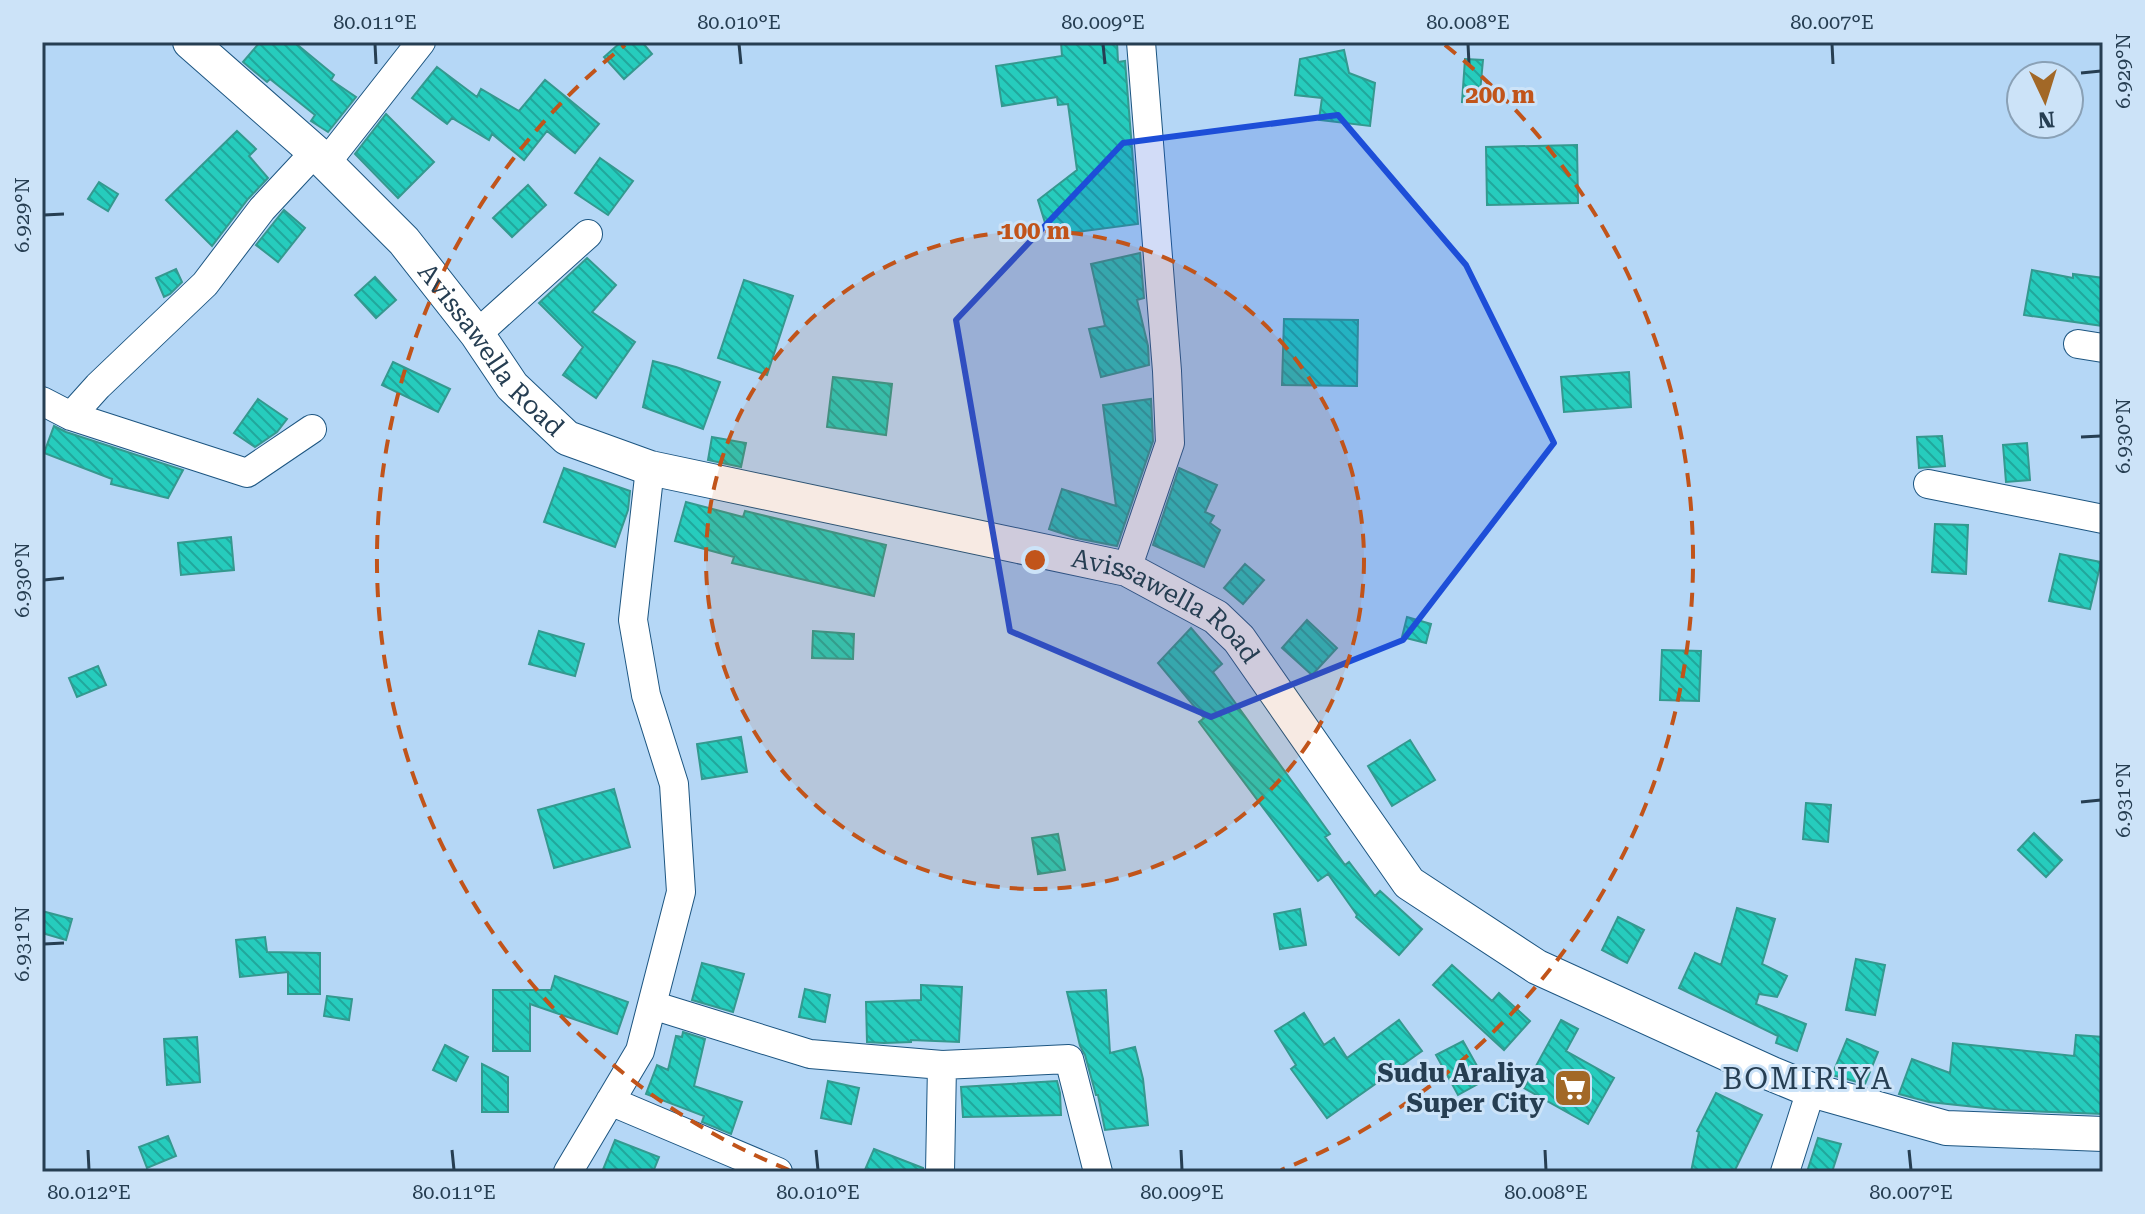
<svg xmlns="http://www.w3.org/2000/svg" width="2145" height="1214" viewBox="0 0 2145 1214" font-family="'Roboto Serif',serif">
	<style>
		.building { fill: url(#building-back-hatch); stroke: #34998f; stroke-width: 2 }
		.lines { fill: none; stroke-linecap: round; stroke-linejoin: round }
		.minor-casing { stroke: #1c5581; stroke-width: 30 }
		.major-casing { stroke: #1c5581; stroke-width: 36 }
		.minor { stroke: #fff; stroke-width: 28 }
		.major { stroke: #fff; stroke-width: 34 }
		.marked { fill: #1d4ed8; fill-opacity: 0.2; stroke: #1d4ed8; stroke-width: 6; stroke-linejoin: round }
		.ticks { fill: none; stroke: #263e52; stroke-width: 3 }
		.ring { fill: none; stroke: #c1541a; stroke-width: 4; stroke-dasharray: 14 10 }
		.labels { text-anchor: middle; stroke-width: 6; stroke-linejoin: round; paint-order: stroke }
		.street-label { font-size: 26px; fill: #263e52; stroke: #cce3f8 }
		.poi-label { font-size: 26px; font-weight: bold; fill: #263e52; stroke: #cce3f8; text-anchor: end }
		.quarter-label { font-size: 30px; letter-spacing: 2px; fill: #263e52; stroke: #cce3f8 }
		.centre { fill: #c1541a; stroke: #cce3f8; stroke-width: 4 }
		.ring-label { font-size: 24px; text-anchor: middle; font-weight: bold; fill: #c1541a; stroke: #cce3f8; stroke-width: 6; stroke-linejoin: round; paint-order: stroke }
		.neatline { fill: none; stroke: #263e52; stroke-width: 3 }
		.ticks-label { font-size: 20px; text-anchor: middle; fill: #263e52 }
	</style>
	<defs>
		<pattern id="building-back-hatch" width="6" height="6" patternUnits="userSpaceOnUse" patternTransform="scale(2)"><rect width="6" height="6" fill="#26ccbd"/><path d="M-1 5l2 2M0 0l6 6M5-1l2 2" fill="none" stroke="#21a79c"/></pattern>
	</defs>
	<rect width="100%" height="100%" fill="#b5d7f6"/>
	<path class="building" d="M260 42H294L334 75 331 80 356 97 328 132 311 121 315 115 270 79 267 82 243 62Z
		M621 42H642L652 54 624 79 604 57Z
		M1061 42H1117L1118 62 1125 61 1138 224 1069 233 1050 239 1038 200 1077 170 1068 104 1058 105 1057 97 1002 106 996 66 1062 56Z
		M1344 50 1349 73 1375 83 1370 126 1319 120 1322 98 1295 95 1300 59Z
		M1465 59 1483 60 1479 103 1462 102Z
		M437 67 477 97 481 89 519 111 545 80 599 124 575 153 547 131 524 160 492 134 489 140 452 118 447 124 412 98Z
		M386 114 434 162 398 198 355 154Z
		M237 131 256 149 249 156 268 178 248 199 212 246 166 200Z
		M1577 145 1578 203 1487 205 1486 147Z
		M600 158 633 181 608 215 575 193Z
		M99 182 118 194 108 211 88 199Z
		M528 185 546 205 512 237 493 218Z
		M284 210 305 228 278 262 256 245Z
		M1140 253 1144 298 1137 300 1148 346 1149 365 1101 377 1089 329 1105 326 1091 264Z
		M587 258 616 285 592 312 635 342 596 398 563 375 583 347 539 303Z
		M176 269 182 282 170 294 164 297 156 278Z
		M2032 270 2073 278V274L2103 278V326L2024 315Z
		M375 277 396 300 376 318 355 295Z
		M744 280 793 296 767 375 718 358Z
		M1284 319 1358 320 1357 386 1282 385Z
		M653 361 676 367 720 382 703 429 643 407Z
		M393 362 450 389 438 412 382 385Z
		M1629 372 1631 407 1564 412 1561 377Z
		M833 377 892 384 886 435 827 427Z
		M258 399 287 419 277 432 255 447 234 433Z
		M1151 399 1153 441 1117 546 1076 538 1049 529 1062 489 1116 506 1103 405Z
		M54 426 66 432 183 470 168 498 111 484 112 479 44 453Z
		M1942 436 1945 466 1919 468 1917 437Z
		M712 437 746 443 741 467 708 460Z
		M2027 443 2030 480 2006 482 2003 445Z
		M564 468 630 491 628 510 615 547 544 522Z
		M1179 468 1217 485 1205 512 1214 516 1210 523 1220 530 1204 567 1153 545Z
		M686 502 743 517 745 511 886 545 874 596 732 563 734 557 675 541Z
		M1935 524 1968 525 1966 574 1932 572Z
		M231 537 234 570 181 575 178 543Z
		M2060 554 2101 562 2090 609 2049 601Z
		M1245 564 1264 580 1243 604 1224 588Z
		M1407 617 1431 624 1426 643 1402 637Z
		M1307 620 1337 648 1312 675 1282 648Z
		M1191 628 1222 664 1213 672 1330 834 1325 837 1345 865 1349 862 1375 896 1380 891 1422 929 1399 955 1356 917 1357 915 1328 874 1318 881 1199 722 1204 718 1158 663Z
		M539 631 584 644 575 676 529 664Z
		M813 631 854 634 853 659 812 658Z
		M1662 650 1701 651 1699 701 1660 700Z
		M98 666 106 685 77 697 69 678Z
		M741 737 747 772 702 779 697 744Z
		M1410 740 1435 780 1392 806 1368 766Z
		M614 789 630 847 554 868 538 810Z
		M1806 803 1831 805 1828 842 1803 839Z
		M2034 833 2062 860 2046 877 2018 850Z
		M1058 834 1065 870 1038 874 1032 838Z
		M1737 908 1775 919 1762 964 1787 976 1777 997 1759 994 1756 1004 1806 1024 1797 1051 1776 1043 1778 1036 1679 988 1695 953 1721 965Z
		M1300 909 1306 945 1280 949 1274 914Z
		M42 911 72 919 66 940 42 933Z
		M1618 917 1644 930 1627 963 1602 950Z
		M265 937 267 952 320 953V994H288V972L240 977 236 940Z
		M1856 959 1885 965 1875 1015 1846 1010Z
		M702 963 744 974 733 1012 692 1000Z
		M1452 965 1492 1001 1499 993 1530 1021 1504 1050 1433 985Z
		M555 976 628 1002 617 1034 530 1004V1051H493V990H551Z
		M921 985 962 987 959 1042 911 1040V1042L884 1043 867 1042 866 1002 921 1000Z
		M805 989 830 995 825 1022 799 1017Z
		M1106 990 1110 1053 1135 1047 1143 1079 1148 1125 1105 1130 1098 1095H1096L1085 1055 1080 1046 1067 992Z
		M327 996 352 999 349 1020 324 1016Z
		M1304 1013 1324 1045 1334 1038 1347 1058 1399 1020 1422 1051 1327 1118 1291 1069 1296 1065 1275 1031Z
		M1561 1020 1578 1029 1566 1051 1614 1078 1588 1124 1524 1088Z
		M683 1032 705 1039 694 1086 742 1102 731 1134 702 1122 704 1116 646 1094 657 1065 668 1070 676 1036 682 1037Z
		M2076 1035 2103 1037V1114L2004 1110 1929 1102 1899 1094 1912 1059 1950 1073 1953 1043 2074 1056Z
		M197 1037 200 1082 167 1085 164 1039Z
		M1847 1039 1878 1052 1865 1084 1832 1075Z
		M1463 1041 1485 1080 1458 1095 1436 1055Z
		M445 1045 468 1057 456 1081 433 1070Z
		M482 1064 508 1077V1112H482Z
		M828 1081 859 1088 851 1124 821 1118Z
		M1057 1081 1060 1093 1061 1115 963 1117 961 1087Z
		M1716 1093 1762 1115 1734 1172H1691L1699 1132 1697 1131Z
		M168 1136 176 1156 147 1168 139 1147Z
		M1818 1138 1841 1144 1832 1172H1807Z
		M615 1140 659 1157 653 1172H602Z
		M874 1149 923 1168V1172H864Z"/>
	<g class="lines">
		<g class="minor-casing">
			<path id="minor" d="M326 163 421 42
				M477 334 588 234
				M2078 344 2103 348
				M42 401 71 416 247 473 312 429
				M71 416 98 386 205 284 262 209 315 152
				M1928 484 2103 519
				M1127 569 1170 443 1167 371 1141 42
				M652 1005 810 1054 942 1065
				M610 1101 778 1172
				M568 1172 640 1051 681 892 674 784 646 695 633 620 650 468
				M940 1172 942 1065 1069 1059 1098 1172
				M1785 1172 1811 1090"/>
		</g>
		<g class="major-casing">
			<g id="major">
				<path id="s1" d="M190 42 315 152 404 241 477 334 512 386 567 438 650 468 1127 569 1216 617 1239 639 1409 883 1537 967 1772 1074 1811 1090 1946 1128 2103 1134"/>
			</g>
		</g>
		<use href="#minor" class="minor"/>
		<use href="#major" class="major"/>
	</g>
	<path class="marked" d="M1338 115 1466 265 1554 443 1403 640 1211 717 1010 631 956 320 1123 143Z"/>
	<path class="ticks" d="M375 44 376 64M739 44 741 64M1103 44 1105 64M1468 44 1469 64M1832 44 1833 64M2081 73 2101 71M44 215 64 214M2081 437 2101 436M44 580 64 578M2081 802 2101 800M44 944 64 943M88 1150 89 1170M452 1150 454 1170M816 1150 818 1170M1181 1150 1182 1170M1545 1150 1546 1170M1909 1150 1911 1170"/>
	<circle cx="1035" cy="560" r="329" fill="#c1541a" fill-opacity=".12"/>
	<g class="ring">
		<circle cx="1035" cy="560" r="329"/>
		<path d="M789 1170A658 658 0 0 1 625 45M1445 45A658 658 0 0 1 1281 1170"/>
	</g>
	<defs>
		<g id="supermarket-square" transform="scale(2)"><rect x="-9" y="-9" width="18" height="18" rx="4" fill="#a26827" stroke="#cce3f8"/><path d="M-6-5.5h2.5l.6 2H6L4.5 2H-2.5L-4.4-4H-6ZM-1.5 3.2a1.3 1.3 0 1 0 .1 0ZM3 3.2a1.3 1.3 0 1 0 .1 0Z" fill="#fff"/></g>
	</defs>
	<g fill-rule="evenodd">
		<use href="#supermarket-square" x="1573" y="1088"/>
	</g>
	<g class="labels">
		<g class="street-label">
			<text dy="9" stroke="none"><textPath href="#s1" startOffset="432">Avissawella Road</textPath></text>
			<text dy="9" stroke="none"><textPath href="#s1" startOffset="1176">Avissawella Road</textPath></text>
		</g>
		<g class="poi-label">
			<text x="1545" y="1082">Sudu Araliya<tspan x="1545" dy="30">Super City</tspan></text>
		</g>
		<g class="quarter-label">
			<text x="1808" y="1089">BOMIRIYA</text>
		</g>
	</g>
	<circle cx="1035" cy="560" r="12" class="centre"/>
	<g class="ring-label">
		<text x="1500" y="103">200 m</text>
		<text x="1035" y="239">100 m</text>
	</g>
	<rect width="2145" height="1214" fill="none" stroke="#cce3f8" stroke-width="88"/>
	<g transform="translate(2045 100) rotate(176)"><circle r="38" fill="#cce3f8" stroke="#8aa1b6" stroke-width="2"/>
	<path d="M0-6L14 30L0 20L-14 30Z" fill="#a26827"/>
	<text y="-12" font-size="22" font-weight="bold" text-anchor="middle" fill="#263e52">N</text>
	</g>
	<rect x="44" y="44" width="2057" height="1126" class="neatline"/>
	<g class="ticks-label">
		<text x="375" y="29">80.011°E</text>
		<text x="739" y="29">80.010°E</text>
		<text x="1103" y="29">80.009°E</text>
		<text x="1468" y="29">80.008°E</text>
		<text x="1832" y="29">80.007°E</text>
		<text transform="translate(2123 71) rotate(-90)" y="7">6.929°N</text>
		<text transform="translate(22 215) rotate(-90)" y="7">6.929°N</text>
		<text transform="translate(2123 436) rotate(-90)" y="7">6.930°N</text>
		<text transform="translate(22 580) rotate(-90)" y="7">6.930°N</text>
		<text transform="translate(2123 800) rotate(-90)" y="7">6.931°N</text>
		<text transform="translate(22 944) rotate(-90)" y="7">6.931°N</text>
		<text x="89" y="1199">80.012°E</text>
		<text x="454" y="1199">80.011°E</text>
		<text x="818" y="1199">80.010°E</text>
		<text x="1182" y="1199">80.009°E</text>
		<text x="1546" y="1199">80.008°E</text>
		<text x="1911" y="1199">80.007°E</text>
	</g>
</svg>
